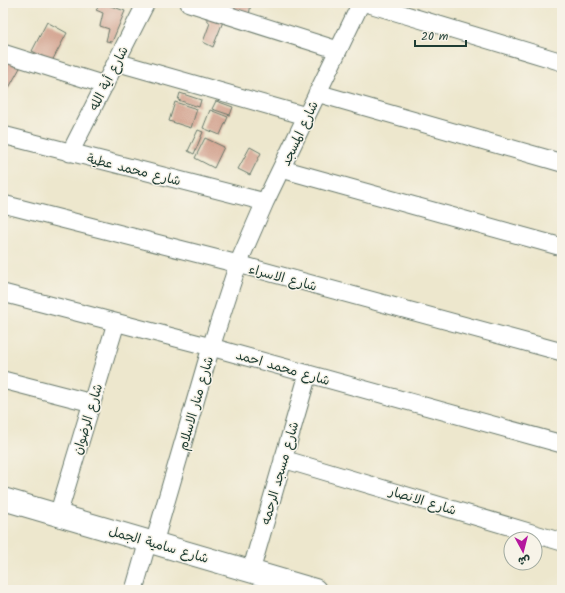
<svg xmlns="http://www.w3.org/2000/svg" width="565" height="593" viewBox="0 0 565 593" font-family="Kalam,'Playpen Sans Arabic',sans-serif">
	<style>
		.building { fill: #d4a693 }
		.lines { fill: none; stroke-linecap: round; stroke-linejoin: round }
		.minor-casing { stroke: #67786a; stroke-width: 19 }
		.tertiary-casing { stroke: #67786a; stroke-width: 24 }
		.minor { stroke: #fff; stroke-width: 17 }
		.tertiary { stroke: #fff; stroke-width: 22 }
		.labels { text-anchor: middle; stroke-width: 3; stroke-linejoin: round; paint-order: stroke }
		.street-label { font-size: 13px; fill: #1f3d34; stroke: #f7f3e8 }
	</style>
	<rect width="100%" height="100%" fill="#f7f3e8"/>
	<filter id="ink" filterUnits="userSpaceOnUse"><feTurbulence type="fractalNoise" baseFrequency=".025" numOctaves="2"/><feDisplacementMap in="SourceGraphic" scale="8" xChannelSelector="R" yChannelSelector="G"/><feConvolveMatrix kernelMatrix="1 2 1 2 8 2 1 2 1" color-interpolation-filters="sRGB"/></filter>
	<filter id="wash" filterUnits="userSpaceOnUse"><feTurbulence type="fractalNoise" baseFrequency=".012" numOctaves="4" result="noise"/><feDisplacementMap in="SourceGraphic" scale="16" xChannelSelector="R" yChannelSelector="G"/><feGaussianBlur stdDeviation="0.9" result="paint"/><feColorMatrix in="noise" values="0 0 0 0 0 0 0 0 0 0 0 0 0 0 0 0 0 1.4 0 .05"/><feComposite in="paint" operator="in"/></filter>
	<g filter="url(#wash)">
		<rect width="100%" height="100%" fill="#ede7cd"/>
		<g id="blocks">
			<path class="building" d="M102 3 125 11 112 42 106 41 109 29 100 26 103 13 96 10Z
				M233 3H251L249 16 231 13Z
				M198 9 224 19 213 47 203 42 210 23Z
				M47 22 67 33 52 61 32 51Z
				M6 58 21 66 5 95H3V65Z
				M180 93 201 100 199 107 178 100Z
				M216 101 233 107 230 115 212 109Z
				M175 102 197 109 191 128 169 121Z
				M210 110 228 117 220 135 203 128Z
				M198 130 203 132 194 154 188 151Z
				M205 138 224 147 214 168 195 158Z
				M250 147 261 153 250 175 238 169Z"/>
		</g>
	</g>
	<g filter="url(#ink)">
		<use href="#blocks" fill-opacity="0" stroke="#67786a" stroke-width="1"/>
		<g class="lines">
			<g class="minor-casing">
				<path id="minor" d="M189 3 338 50
					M366 3 562 62
					M3 53 105 85
					M116 62 306 116
					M317 93 562 163
					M3 135 265 202
					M70 153 146 3
					M282 169 562 247
					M3 204 238 264 562 352
					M3 293 211 347 562 444
					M3 380 92 403
					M283 459 562 542
					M58 515 116 323
					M154 543 211 347 238 264 265 202 361 3
					M251 571 308 374
					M134 590 148 541"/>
			</g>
			<g class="tertiary-casing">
				<path id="tertiary" d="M3 499 315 590"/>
			</g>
			<use href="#minor" class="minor"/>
			<use href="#tertiary" class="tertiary"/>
		</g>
	</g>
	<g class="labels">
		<g class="street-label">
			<text transform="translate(108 78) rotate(-63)" y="5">شارع أية الله</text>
			<text transform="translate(299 133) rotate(-65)" y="5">شارع المسجد</text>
			<text transform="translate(134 169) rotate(14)" y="5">شارع محمد عطية</text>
			<text transform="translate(283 277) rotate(15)" y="5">شارع الاسراء</text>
			<text transform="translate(283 367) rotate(16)" y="5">شارع محمد احمد</text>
			<text transform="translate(195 403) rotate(-74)" y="5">شارع منار الاسلام</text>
			<text transform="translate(87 419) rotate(-73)" y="5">شارع الرضوان</text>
			<text transform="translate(279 473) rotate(-74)" y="5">شارع مسجد الرحمه</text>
			<text transform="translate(423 500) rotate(17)" y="5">شارع الانصار</text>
			<text transform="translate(159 544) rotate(16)" y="5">شارع سامية الجمل</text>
		</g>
	</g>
	<rect width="565" height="593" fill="none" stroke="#f7f3e8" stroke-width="16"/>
	<g transform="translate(523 551) rotate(173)"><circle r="19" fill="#f7f3e8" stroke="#a1aaa0"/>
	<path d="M0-3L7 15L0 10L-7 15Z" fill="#b5179e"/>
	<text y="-6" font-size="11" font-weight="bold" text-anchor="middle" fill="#1f3d34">ش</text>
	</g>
	<path d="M415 40v6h51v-6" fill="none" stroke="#1f3d34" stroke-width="2"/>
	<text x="421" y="40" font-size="12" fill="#1f3d34" stroke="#f7f3e8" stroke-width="3" paint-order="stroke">20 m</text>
</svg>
